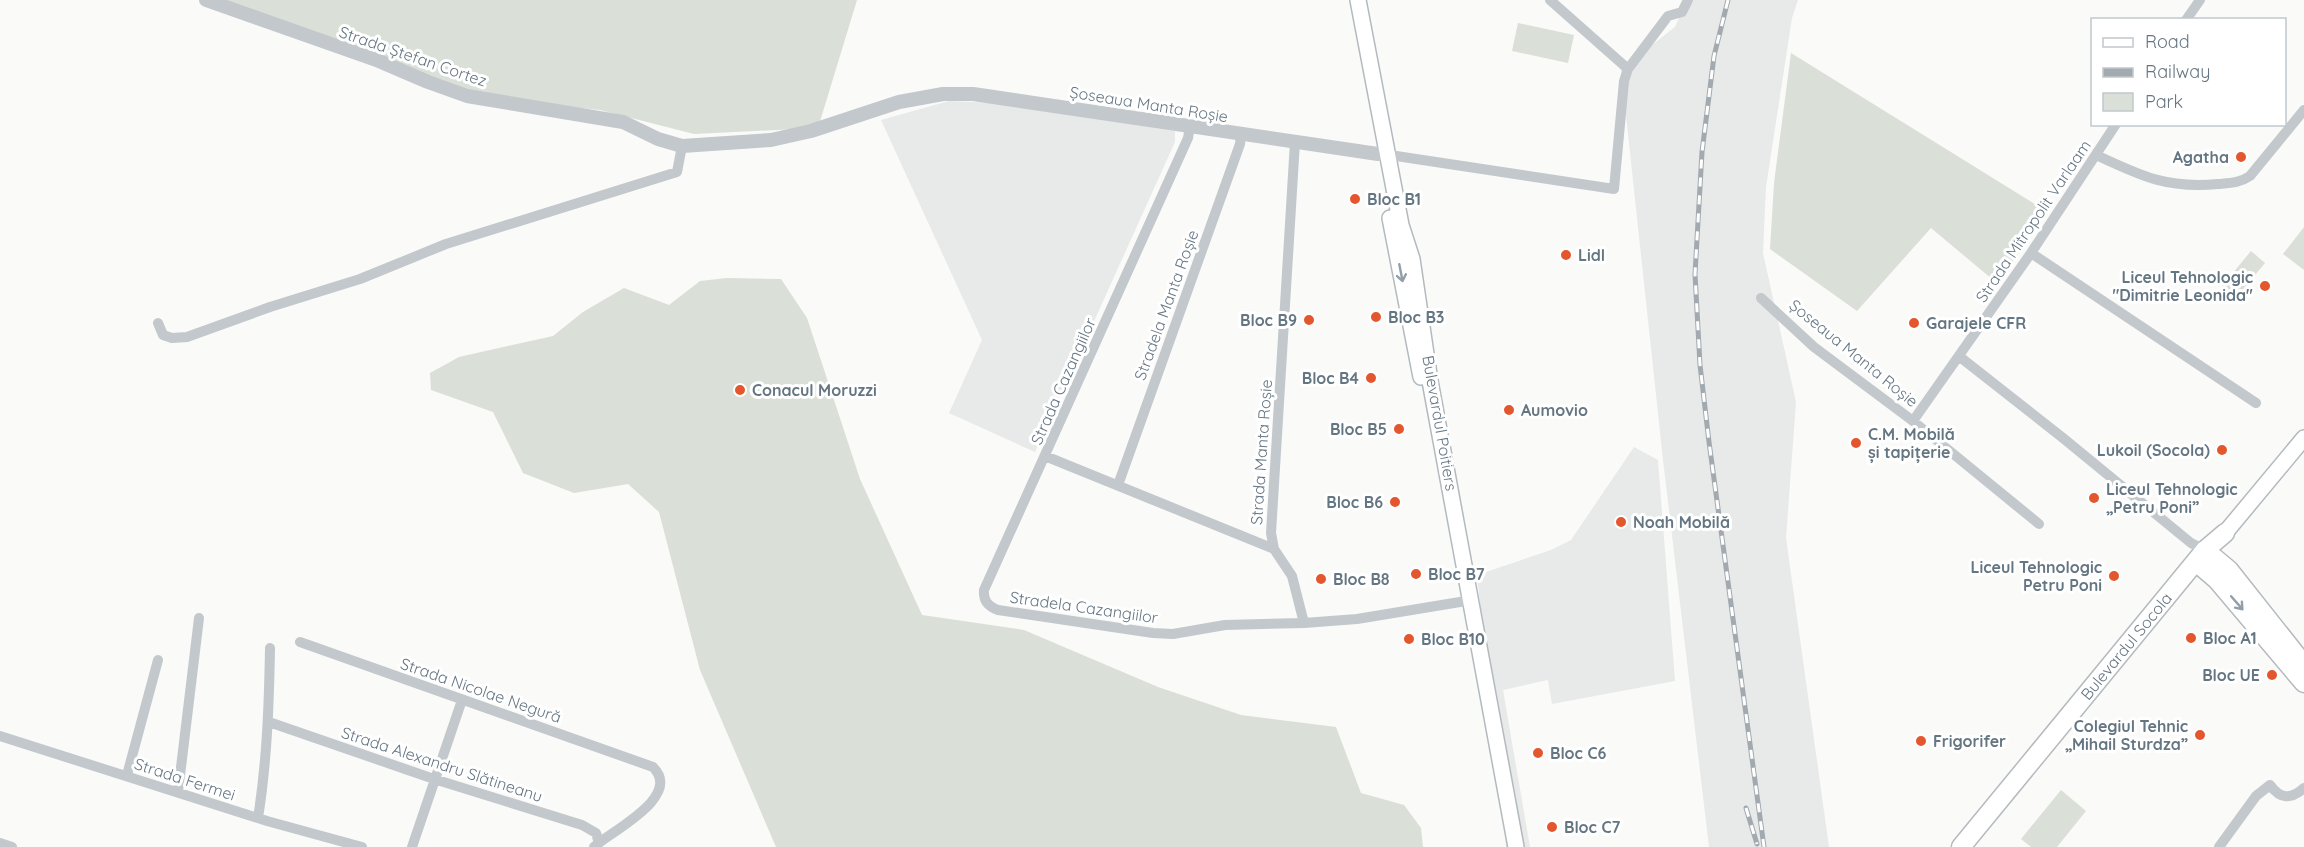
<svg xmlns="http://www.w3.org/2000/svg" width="2304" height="847" viewBox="0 0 2304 847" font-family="Quicksand,sans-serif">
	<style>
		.built { fill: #e8e9e9 }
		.green { fill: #dadfd7 }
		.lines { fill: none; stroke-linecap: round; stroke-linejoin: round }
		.secondary-casing { stroke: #b3babf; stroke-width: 18 }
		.primary-casing { stroke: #b5babe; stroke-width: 21 }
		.minor { stroke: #c3c8cc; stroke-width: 10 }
		.tertiary { stroke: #c3c8cc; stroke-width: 14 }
		.secondary { stroke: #fff; stroke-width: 15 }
		.primary { stroke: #fff; stroke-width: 18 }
		.rail-casing { stroke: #a2aab0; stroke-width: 5 }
		.rail { stroke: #fff; stroke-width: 3; stroke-dasharray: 9; stroke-linecap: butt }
		.oneway { stroke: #939fa8 }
		.poi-dot { fill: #e4572e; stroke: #fff; stroke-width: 2 }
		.labels { text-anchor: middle; stroke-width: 6; stroke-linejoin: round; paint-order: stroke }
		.street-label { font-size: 16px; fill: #657683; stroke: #fff }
		.poi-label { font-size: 16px; font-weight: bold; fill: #657683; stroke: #fff; text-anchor: start }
	</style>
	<rect width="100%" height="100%" fill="#fafaf8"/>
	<path class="built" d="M1687 0H1798L1792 18 1766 187 1763 253 1796 402 1786 538 1829 847H1709L1663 460 1621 69 1675 27Z
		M949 101 996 103 1175 131V142L1035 452 949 413 982 340 881 120Z
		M1634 447 1658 460 1675 681 1552 704 1548 680 1503 690 1530 847H1506L1477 575 1551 550 1571 540Z"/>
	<path class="green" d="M222 0H857L818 128 694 134 600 110 466 96Z
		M1518 23 1574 35 1568 63 1512 51Z
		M1791 53 2046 211 1998 284 1931 228 1857 311 1770 249 1774 183Z
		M2304 227V270L2283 254Z
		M2251 251 2265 263 2236 298 2222 286Z
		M727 278 781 279 807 318 860 479 922 615 1024 630 1158 687 1241 715 1336 727 1361 793 1404 805 1421 828 1423 847H776L700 670 659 512 628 484 574 493 523 473 493 412 431 390 430 373 459 357 553 336 583 312 624 288 669 305 700 281Z
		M2061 790 2086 811 2057 847H2031L2021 839Z"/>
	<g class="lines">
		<g class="secondary-casing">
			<path id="secondary" d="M1358 0 1401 225 1412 259 1430 381 1516 847
				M1390 218 1421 377
				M2225 533 2304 438"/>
		</g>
		<g class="primary-casing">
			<g id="primary">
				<path d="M2205 550 2229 570 2301 661"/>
				<path d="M2196 562 2217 580 2304 683"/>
				<path id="s1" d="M1961 847 2205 550 2225 533"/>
			</g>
		</g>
		<path class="minor" d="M1550 0 1628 69
			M2186 20 2200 0
			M1190 126 1188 138 984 590C983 601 988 606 998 610L1153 633 1173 634 1225 625 1304 623
			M1295 142 1271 533 1274 549 1292 576 1304 623 1357 619 1472 600
			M1383 154 1614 189 1624 81 1628 69 1668 16 1682 12 1688 0
			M2096 155C2141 176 2167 189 2218 184 2229 183 2240 183 2250 176L2304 110
			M2031 253 2256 403
			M1761 298 1814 347 1913 421 2039 524
			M158 323 163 335 172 338 187 337 270 307 360 279 446 244 677 172 682 146
			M1960 357 2063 438 2191 543 2205 550
			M1913 421 2031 253 2116 124
			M1045 456 1274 549
			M1118 485 1240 144 1241 135
			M300 642 653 767C683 797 611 831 594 847
			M269 722 434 779 582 825 596 833 599 843
			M0 736 267 821 362 847
			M127 775 158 660
			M178 792 199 618
			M258 818C267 761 269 705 270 648
			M0 843 12 847
			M412 847 462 700
			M2219 847 2256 796 2270 785C2280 799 2291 800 2304 788"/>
		<path class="tertiary" d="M206 0 379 61 428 82 467 96 623 122 658 139 682 146 771 140 811 131 899 102 943 94H973L1378 154"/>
		<use href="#secondary" class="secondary"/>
		<use href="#primary" class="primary"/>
		<g class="rail-casing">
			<path id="rail" d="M1728 0 1714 56 1702 152 1695 274 1700 365 1709 442 1764 847
				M1746 808 1757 844"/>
		</g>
		<use href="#rail" class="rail"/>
	</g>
	<defs><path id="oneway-shaft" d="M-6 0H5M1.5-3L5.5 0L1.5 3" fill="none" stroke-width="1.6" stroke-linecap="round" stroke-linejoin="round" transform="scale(1.5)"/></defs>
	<g class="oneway">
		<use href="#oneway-shaft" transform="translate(1401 273) rotate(79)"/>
		<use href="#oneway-shaft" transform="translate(2237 603) rotate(49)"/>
	</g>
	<g class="poi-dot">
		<circle cx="2241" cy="157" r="6"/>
		<circle cx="1355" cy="199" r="6"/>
		<circle cx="1566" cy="255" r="6"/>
		<circle cx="2265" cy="286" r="6"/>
		<circle cx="1376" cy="317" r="6"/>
		<circle cx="1309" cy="320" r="6"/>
		<circle cx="1914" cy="323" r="6"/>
		<circle cx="1371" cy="378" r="6"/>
		<circle cx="740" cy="390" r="6"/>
		<circle cx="1509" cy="410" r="6"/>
		<circle cx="1399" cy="429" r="6"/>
		<circle cx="1856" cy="443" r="6"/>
		<circle cx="2222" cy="450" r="6"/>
		<circle cx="2094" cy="498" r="6"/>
		<circle cx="1395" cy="502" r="6"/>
		<circle cx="1621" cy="522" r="6"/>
		<circle cx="1416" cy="574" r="6"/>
		<circle cx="2114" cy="576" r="6"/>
		<circle cx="1321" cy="579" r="6"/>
		<circle cx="2191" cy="638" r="6"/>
		<circle cx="1409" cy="639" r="6"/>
		<circle cx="2272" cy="675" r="6"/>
		<circle cx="2200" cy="735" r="6"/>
		<circle cx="1921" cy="741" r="6"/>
		<circle cx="1538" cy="753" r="6"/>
		<circle cx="1552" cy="827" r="6"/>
	</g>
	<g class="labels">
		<g class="street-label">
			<text transform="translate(413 56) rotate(19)" y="6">Strada Ștefan Cortez</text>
			<text transform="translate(1149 104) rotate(9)" y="6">Șoseaua Manta Roșie</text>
			<text transform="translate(2033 221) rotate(-56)" y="6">Strada Mitropolit Varlaam</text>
			<text transform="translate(1166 305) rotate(-70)" y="6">Stradela Manta Roșie</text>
			<text transform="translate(1854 353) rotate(39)" y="6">Șoseaua Manta Roșie</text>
			<text transform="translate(1063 381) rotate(-66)" y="6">Strada Cazangiilor</text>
			<text transform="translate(1440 423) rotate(80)" y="6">Bulevardul Poitiers</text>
			<text transform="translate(1261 452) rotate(-86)" y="6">Strada Manta Roșie</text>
			<text transform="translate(1084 607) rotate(8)" y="6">Stradela Cazangiilor</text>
			<text dy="6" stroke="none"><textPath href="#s1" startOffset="260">Bulevardul Socola</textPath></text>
			<text transform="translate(481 690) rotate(19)" y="6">Strada Nicolae Negură</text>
			<text transform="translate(442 764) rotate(18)" y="6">Strada Alexandru Slătineanu</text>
			<text transform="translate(185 779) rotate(18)" y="6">Strada Fermei</text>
		</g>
		<g class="poi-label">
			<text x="2229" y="163" text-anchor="end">Agatha</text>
			<text x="1367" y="205">Bloc B1</text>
			<text x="1578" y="261">Lidl</text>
			<text x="2253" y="283" text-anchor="end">Liceul Tehnologic<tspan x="2253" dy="18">"Dimitrie Leonida"</tspan></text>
			<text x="1388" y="323">Bloc B3</text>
			<text x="1297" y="326" text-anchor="end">Bloc B9</text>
			<text x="1926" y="329">Garajele CFR</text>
			<text x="1359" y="384" text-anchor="end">Bloc B4</text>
			<text x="752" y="396">Conacul Moruzzi</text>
			<text x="1521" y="416">Aumovio</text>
			<text x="1387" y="435" text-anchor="end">Bloc B5</text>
			<text x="1868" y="440">C.M. Mobilă<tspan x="1868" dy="18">și tapițerie</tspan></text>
			<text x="2210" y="456" text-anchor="end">Lukoil (Socola)</text>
			<text x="2106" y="495">Liceul Tehnologic<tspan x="2106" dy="18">„Petru Poni”</tspan></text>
			<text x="1383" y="508" text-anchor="end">Bloc B6</text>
			<text x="1633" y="528">Noah Mobilă</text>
			<text x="2102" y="573" text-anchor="end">Liceul Tehnologic<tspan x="2102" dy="18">Petru Poni</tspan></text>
			<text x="1428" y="580">Bloc B7</text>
			<text x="1333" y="585">Bloc B8</text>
			<text x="2203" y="644">Bloc A1</text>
			<text x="1421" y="645">Bloc B10</text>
			<text x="2260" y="681" text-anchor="end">Bloc UE</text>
			<text x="2188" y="732" text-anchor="end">Colegiul Tehnic<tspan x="2188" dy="18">„Mihail Sturdza”</tspan></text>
			<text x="1933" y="747">Frigorifer</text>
			<text x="1550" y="759">Bloc C6</text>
			<text x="1564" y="833">Bloc C7</text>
		</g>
	</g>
	<rect x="2091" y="18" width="195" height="108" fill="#ffffff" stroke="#c1c8cd" stroke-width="1.5"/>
	<rect x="2103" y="38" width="30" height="9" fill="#ffffff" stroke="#c1c8cd" stroke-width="1.5"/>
	<text x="2145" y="48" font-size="18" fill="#657683">Road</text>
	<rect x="2103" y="68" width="30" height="9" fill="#a2aab0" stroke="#c1c8cd" stroke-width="1.5"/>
	<text x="2145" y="78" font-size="18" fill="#657683">Railway</text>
	<rect x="2103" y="93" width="30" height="18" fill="#dadfd7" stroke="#c1c8cd" stroke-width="1.5"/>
	<text x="2145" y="108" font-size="18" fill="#657683">Park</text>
</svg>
